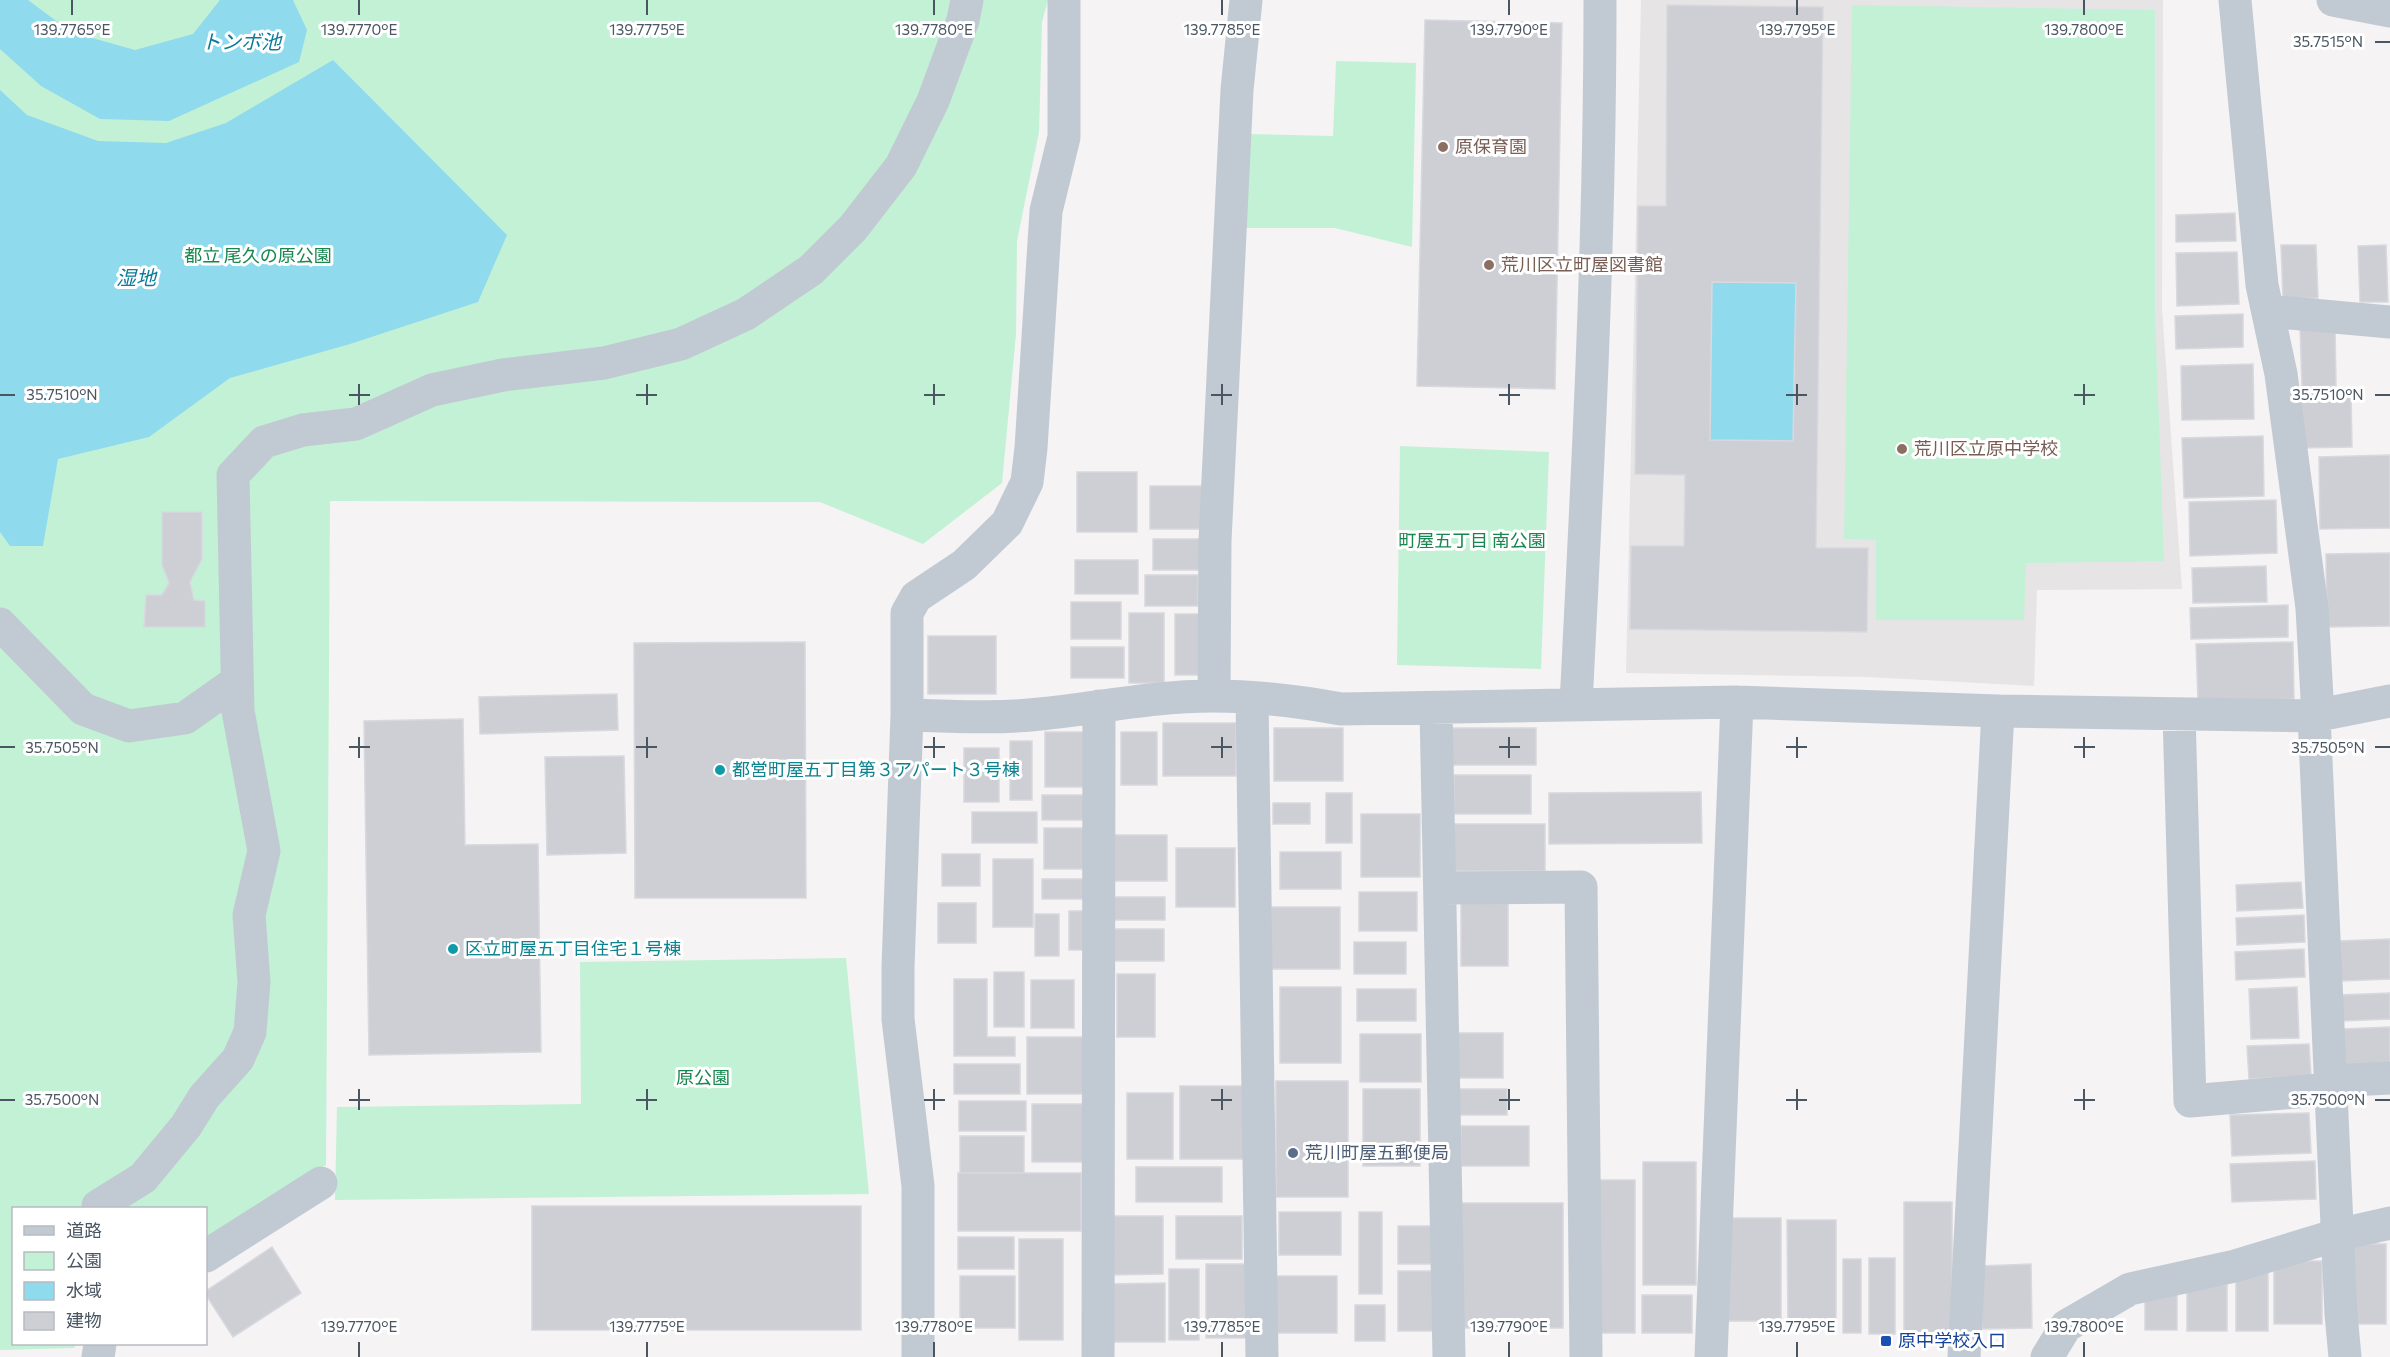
<svg xmlns="http://www.w3.org/2000/svg" width="2390" height="1357" viewBox="0 0 2390 1357" font-family="Commissioner,'Noto Sans JP',sans-serif">
	<style>
		.education { fill: #e6e4e5 }
		.green { fill: #c3f1d5 }
		.water { fill: #90daee }
		.building { fill: #cdcfd5; stroke: #d7d9de; stroke-width: 1.5; fill-rule: evenodd }
		.lines { fill: none; stroke-linecap: round; stroke-linejoin: round }
		.minor { stroke: #c1cad2; stroke-width: 33 }
		.ticks { fill: none; stroke: #4a5661; stroke-width: 2 }
		.education-dot { fill: #8d6e63; stroke: #fff; stroke-width: 2 }
		.culture-dot { fill: #0f9aa8; stroke: #fff; stroke-width: 2 }
		.service-dot { fill: #5c6f8a; stroke: #fff; stroke-width: 2 }
		.transit-dot { fill: #1a4fb4; stroke: #fff; stroke-width: 2 }
		.labels { text-anchor: middle; stroke-width: 6; stroke-linejoin: round; paint-order: stroke }
		.education-label { font-size: 18px; fill: #785e54; stroke: #fff; text-anchor: start }
		.park-label { font-size: 18px; fill: #17864f; stroke: #fff }
		.culture-label { font-size: 18px; fill: #0d838f; stroke: #fff; text-anchor: start }
		.service-label { font-size: 18px; fill: #4e5e75; stroke: #fff; text-anchor: start }
		.transit-label { font-size: 18px; fill: #164399; stroke: #fff; text-anchor: start }
		.water-label { font-size: 20px; font-style: italic; fill: #0c7c9b; stroke: #fff }
		.ticks-label { font-size: 15px; text-anchor: middle; fill: #4a5661; stroke: #fff; stroke-width: 6; stroke-linejoin: round; paint-order: stroke }
	</style>
	<rect width="100%" height="100%" fill="#f5f3f3"/>
	<path class="education" d="M1641 0H2163L2162 309 2182 589 2037 590 2034 686 1869 677 1626 673Z"/>
	<path class="green" d="M0 0H1048L1042 22 1039 132 1017 241 1016 334 1002 483 923 544 820 502 330 501 326 1165 206 1238V1208H14V1344H76L74 1348 0 1350Z
		M1852 5 2155 10V312L2164 561 2026 563 2024 620H1876V540L1844 539Z
		M1336 61 1416 63 1412 247 1335 228H1246V134L1333 136Z
		M1400 446 1549 452 1541 669 1397 665Z
		M846 958 869 1194 335 1200 337 1107 581 1104 580 962Z"/>
	<path class="water" d="M0 0H28L71 32 135 50 193 34 220 0H293L307 30 299 62 169 121 100 119 41 86 0 49Z
		M333 60 507 235 478 302 350 344 230 378 149 437 58 459 43 546H10L0 532V90L27 115 98 141 166 143 226 123Z
		M1712 282 1796 283 1793 441 1710 440Z"/>
	<path class="building" d="M1667 5 1823 7 1816 548H1868L1867 632 1630 629 1631 546H1684L1685 475 1635 474 1638 206H1666ZM1712 282 1796 283 1793 441 1710 440Z
		M1425 20 1562 23 1555 389 1417 386Z
		M2235 213 2236 241 2176 242V215Z
		M2281 245H2316L2318 298 2283 299Z
		M2386 245 2388 302H2360L2358 246Z
		M2237 252 2239 304 2177 306 2176 253Z
		M2243 314V347L2176 349 2175 316Z
		M2300 326H2335L2336 386 2302 387Z
		M2253 364 2254 419 2182 420 2181 366Z
		M2351 393 2352 447 2301 448 2300 394Z
		M2263 436 2264 496 2184 498 2182 438Z
		M2390 455V528L2320 529 2319 457Z
		M1077 472H1137V532H1077Z
		M1150 486H1203V529H1150Z
		M2276 500 2277 553 2190 556 2189 502Z
		M162 512H202V559L190 582 194 600 205 601V627H144L146 595H162L169 583 162 565Z
		M1153 539H1203V570H1153Z
		M2390 553V626L2327 627 2326 554Z
		M1075 560H1138V594H1075Z
		M2266 566 2267 602 2193 603 2192 568Z
		M1145 575H1198V606H1145Z
		M1071 602H1121V639H1071Z
		M2288 605V637L2191 639 2190 608Z
		M1129 613H1164V683H1129Z
		M1175 614H1206V675H1175Z
		M928 636H996V694H928Z
		M805 642 806 898H635L634 643Z
		M2293 642 2294 699 2198 702 2196 644Z
		M1071 647H1124V678H1071Z
		M617 694 618 730 480 734 479 697Z
		M463 719 465 845 538 844 541 1052 369 1055 364 721Z
		M1163 723H1236V776H1163Z
		M1274 728H1343V781H1274Z
		M1452 728H1536V765H1452Z
		M1045 732H1090V787H1045Z
		M1121 732H1157V785H1121Z
		M1010 741H1032V800H1010Z
		M964 748H999V802H964Z
		M624 756 626 853 547 855 545 757Z
		M1454 775H1531V814H1454Z
		M1701 792 1702 843 1549 844V793Z
		M1326 793H1352V843H1326Z
		M1042 795H1092V820H1042Z
		M1273 803H1310V824H1273Z
		M972 812H1037V843H972Z
		M1361 814H1420V877H1361Z
		M1452 824H1545V871H1452Z
		M1044 828H1084V869H1044Z
		M1109 835H1167V881H1109Z
		M1176 848H1235V907H1176Z
		M1280 852H1341V889H1280Z
		M942 854H980V886H942Z
		M993 859H1033V927H993Z
		M1042 879H1091V899H1042Z
		M2301 882 2303 908 2237 911 2236 885Z
		M1359 892H1417V931H1359Z
		M1111 897H1165V920H1111Z
		M938 903H976V943H938Z
		M1461 903H1508V966H1461Z
		M1271 907H1340V969H1271Z
		M1069 911H1092V950H1069Z
		M1035 914H1059V956H1035Z
		M2304 915 2305 942 2237 945 2236 918Z
		M1107 929H1164V961H1107Z
		M2390 939V979L2341 981 2339 941Z
		M1354 942H1406V974H1354Z
		M2304 949 2305 977 2236 980 2235 952Z
		M994 972H1024V1027H994Z
		M1117 974H1155V1037H1117Z
		M954 979H987V1037H1015V1056H954Z
		M1031 980H1074V1028H1031Z
		M1280 987H1341V1063H1280Z
		M2297 987 2299 1038 2251 1039 2249 989Z
		M1357 989H1416V1021H1357Z
		M2390 993V1019L2341 1021 2339 995Z
		M2390 1027V1068L2343 1070 2341 1029Z
		M1457 1033H1503V1078H1457Z
		M1360 1034H1421V1082H1360Z
		M1027 1037H1083V1094H1027Z
		M2309 1044 2311 1076 2249 1079 2247 1046Z
		M954 1064H1020V1094H954Z
		M1276 1081H1348V1197H1276Z
		M1180 1086H1244V1159H1180Z
		M1363 1089H1420V1166H1363Z
		M1459 1089H1507V1115H1459Z
		M1127 1093H1173V1159H1127Z
		M959 1101H1026V1131H959Z
		M1032 1104H1083V1162H1032Z
		M2309 1113 2311 1153 2232 1156 2230 1115Z
		M1461 1126H1529V1166H1461Z
		M960 1136H1024V1173H960Z
		M2315 1161 2316 1199 2232 1202 2230 1164Z
		M1643 1162H1696V1285H1643Z
		M1136 1167H1222V1202H1136Z
		M958 1173H1081V1231H958Z
		M1597 1180H1635V1333H1597Z
		M1904 1202H1952V1333H1904Z
		M1461 1203H1563V1328H1461Z
		M532 1206H861V1330H532Z
		M1279 1212H1341V1255H1279Z
		M1359 1212H1382V1294H1359Z
		M1110 1216H1163V1274L1110 1275Z
		M1176 1216H1242V1259H1176Z
		M1725 1218H1781V1321H1725Z
		M1787 1220H1836V1328H1788Z
		M1398 1226H1436V1264H1398Z
		M958 1237H1014V1269H958Z
		M1019 1239H1063V1340H1019Z
		M2351 1244H2386V1324H2351Z
		M272 1247 301 1293 233 1337 206 1295V1291Z
		M1869 1258H1895V1334H1869Z
		M1843 1259H1861V1333H1843Z
		M2274 1261H2322V1324H2274Z
		M1206 1264H1246V1338H1206Z
		M2031 1264 2032 1328 1982 1329 1980 1266Z
		M1169 1269H1199V1340H1169Z
		M2236 1269H2268V1331H2236Z
		M1398 1271H1433V1331H1398Z
		M960 1276H1015V1328H960Z
		M1274 1276H1337V1333H1274Z
		M1165 1283V1342H1108V1284Z
		M2187 1285H2227V1331H2187Z
		M1642 1295H1692V1333H1642Z
		M2145 1295H2177V1330H2145Z
		M1355 1305H1385V1341H1355Z"/>
	<g class="lines">
		<path class="minor" d="M2235 0 2262 285 2281 374 2312 608 2318 716
			M2333 0 2390 11
			M2268 311 2390 322
			M0 624 83 709 129 726 185 718 236 682
			M1214 696 1215 541 1237 90 1246 0
			M1252 699 1262 1357
			M1576 704C1588 469 1600 235 1600 0
			M1436 708 1449 1357
			M2179 714 2190 1101 2331 1089
			M907 715C951 716 996 719 1040 714 1097 708 1155 696 1213 696 1256 696 1298 701 1341 709L1737 702 1998 711 2314 716 2390 701
			M2314 716 2341 1314 2345 1357
			M1440 888 1581 887 1586 1357
			M2330 1081 2390 1078
			M98 1208V1206L143 1178 186 1126 204 1097 238 1059 250 1032 254 982 249 915 264 851 238 711 233 475 264 442 303 430 356 424 432 390 503 375 604 363 681 344 746 314 811 270 853 228 901 166 933 101 963 20 967 0
			M206 1256 321 1183
			M98 1357 100 1344
			M918 1357V1186L898 1019V967L907 715V613L916 597 964 565 1007 523 1027 482 1031 448 1046 211 1064 137V0
			M1098 1357 1099 706
			M1711 1357 1737 702
			M1964 1357 1998 711
			M2047 1357 2066 1326 2130 1289 2235 1266 2337 1235 2390 1223"/>
	</g>
	<path class="ticks" d="M72 0V15M359 0V15M647 0V15M934 0V15M1222 0V15M1509 0V15M1797 0V15M2084 0V15M2375 42H2390M359 384V405M647 384V405M934 384V405M1222 384V405M1509 384V405M1797 384V405M2084 384V405M0 395H15M349 395H370M636 395H657M924 395H945M1211 395H1232M1499 395H1520M1786 395H1807M2074 395H2095M2375 395H2390M359 737V758M647 737V758M934 737V758M1222 737V758M1509 737V758M1797 737V758M2084 737V758M0 747H15M349 747H370M636 747H657M924 747H945M1211 747H1232M1499 747H1520M1786 747H1807M2074 747H2095M2375 747H2390M359 1089V1110M647 1089V1110M934 1089V1110M1222 1089V1110M1509 1089V1110M1797 1089V1110M2084 1089V1110M0 1100H15M349 1100H370M636 1100H657M924 1100H945M1211 1100H1232M1499 1100H1520M1786 1100H1807M2074 1100H2095M2375 1100H2390M359 1342V1357M647 1342V1357M934 1342V1357M1222 1342V1357M1509 1342V1357M1797 1342V1357M2084 1342V1357"/>
	<g class="education-dot">
		<circle cx="1443" cy="147" r="6"/>
		<circle cx="1489" cy="265" r="6"/>
		<circle cx="1902" cy="449" r="6"/>
	</g>
	<g class="culture-dot">
		<circle cx="720" cy="770" r="6"/>
		<circle cx="453" cy="949" r="6"/>
	</g>
	<circle class="service-dot" cx="1293" cy="1153" r="6"/>
	<rect class="transit-dot" x="1880" y="1335" width="12" height="12" rx="3"/>
	<g class="labels">
		<g class="education-label">
			<text x="1455" y="153">原保育園</text>
			<text x="1501" y="271">荒川区立町屋図書館</text>
			<text x="1914" y="455">荒川区立原中学校</text>
		</g>
		<g class="park-label">
			<text x="258" y="262">都立 尾久の原公園</text>
			<text x="1472" y="547">町屋五丁目 南公園</text>
			<text x="703" y="1084">原公園</text>
		</g>
		<g class="culture-label">
			<text x="732" y="776">都営町屋五丁目第３アパート３号棟</text>
			<text x="465" y="955">区立町屋五丁目住宅１号棟</text>
		</g>
		<g class="service-label">
			<text x="1305" y="1159">荒川町屋五郵便局</text>
		</g>
		<g class="transit-label">
			<text x="1898" y="1347">原中学校入口</text>
		</g>
		<g class="water-label">
			<text x="241" y="49">トンボ池</text>
			<text x="136" y="285">湿地</text>
		</g>
	</g>
	<g class="ticks-label">
		<text x="72" y="35">139.7765°E</text>
		<text x="359" y="35">139.7770°E</text>
		<text x="647" y="35">139.7775°E</text>
		<text x="934" y="35">139.7780°E</text>
		<text x="1222" y="35">139.7785°E</text>
		<text x="1509" y="35">139.7790°E</text>
		<text x="1797" y="35">139.7795°E</text>
		<text x="2084" y="35">139.7800°E</text>
		<text x="2328" y="47">35.7515°N</text>
		<text x="62" y="400">35.7510°N</text>
		<text x="2328" y="400">35.7510°N</text>
		<text x="62" y="753">35.7505°N</text>
		<text x="2328" y="753">35.7505°N</text>
		<text x="62" y="1105">35.7500°N</text>
		<text x="2328" y="1105">35.7500°N</text>
		<text x="359" y="1332">139.7770°E</text>
		<text x="647" y="1332">139.7775°E</text>
		<text x="934" y="1332">139.7780°E</text>
		<text x="1222" y="1332">139.7785°E</text>
		<text x="1509" y="1332">139.7790°E</text>
		<text x="1797" y="1332">139.7795°E</text>
		<text x="2084" y="1332">139.7800°E</text>
	</g>
	<rect x="12" y="1207" width="195" height="138" fill="#ffffff" stroke="#b7bbc0" stroke-width="1.5"/>
	<rect x="24" y="1226" width="30" height="9" fill="#c1cad2" stroke="#b7bbc0" stroke-width="1.5"/>
	<text x="66" y="1237" font-size="18" fill="#4a5661">道路</text>
	<rect x="24" y="1252" width="30" height="18" fill="#c3f1d5" stroke="#b7bbc0" stroke-width="1.5"/>
	<text x="66" y="1267" font-size="18" fill="#4a5661">公園</text>
	<rect x="24" y="1282" width="30" height="18" fill="#90daee" stroke="#b7bbc0" stroke-width="1.5"/>
	<text x="66" y="1297" font-size="18" fill="#4a5661">水域</text>
	<rect x="24" y="1312" width="30" height="18" fill="#cdcfd5" stroke="#b7bbc0" stroke-width="1.5"/>
	<text x="66" y="1327" font-size="18" fill="#4a5661">建物</text>
</svg>
